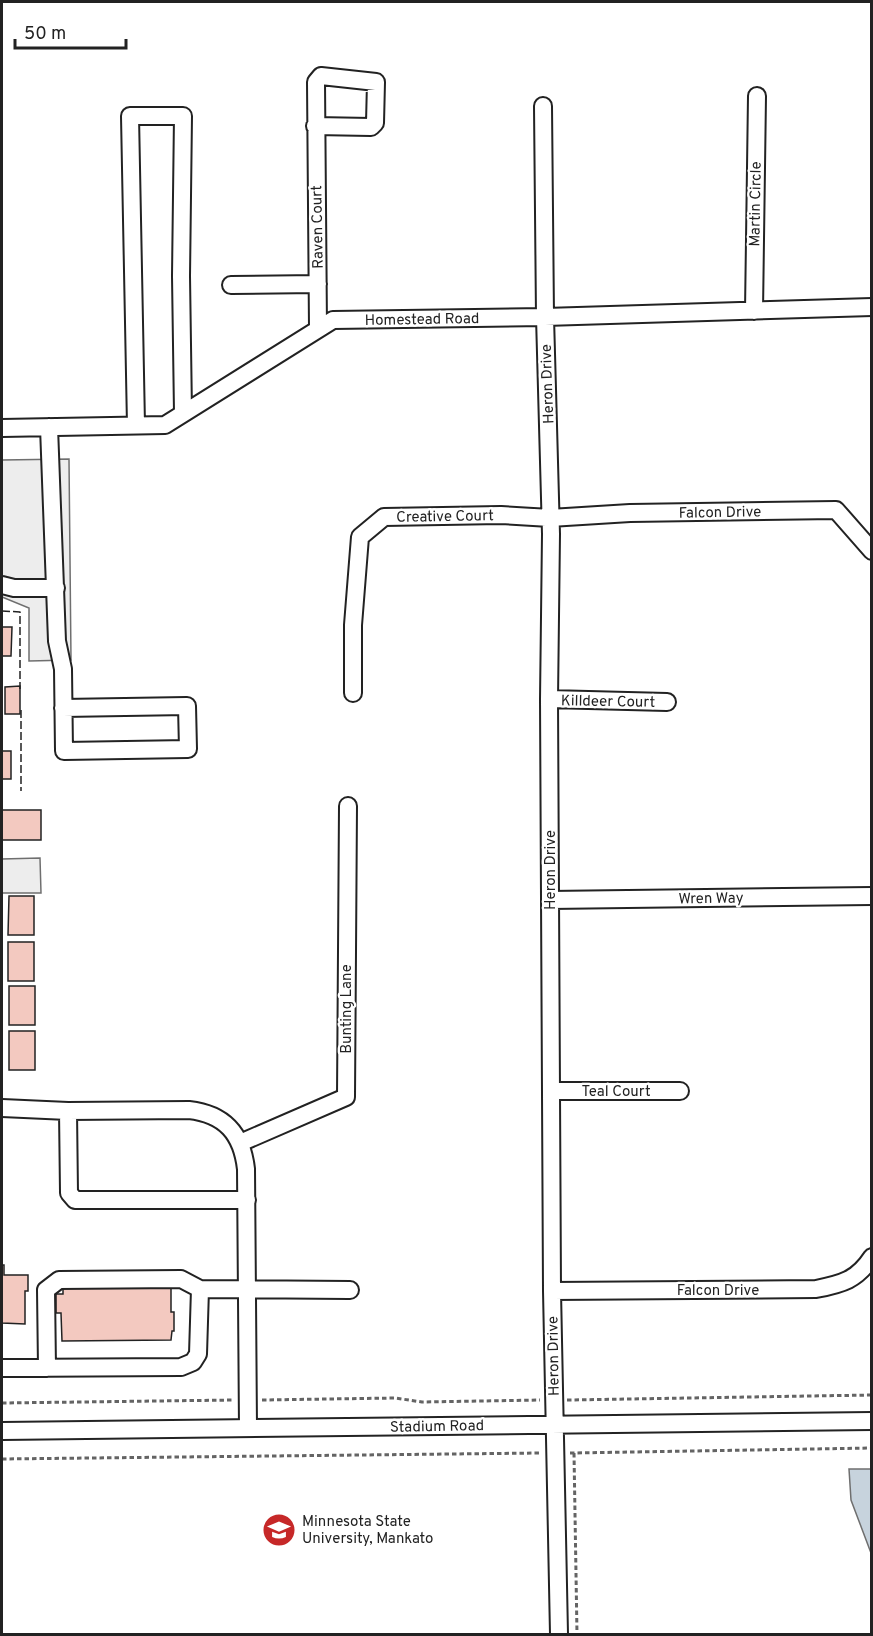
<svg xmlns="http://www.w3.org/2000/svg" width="873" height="1636" viewBox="0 0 873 1636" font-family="Overpass,sans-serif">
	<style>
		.parking { fill: #ededed; stroke: #6f6f6f; stroke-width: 1.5 }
		.water { fill: #c7d3dd; stroke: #6f6f6f; stroke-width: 1.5 }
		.building { fill: #f3c9c0; stroke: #222; stroke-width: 1.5 }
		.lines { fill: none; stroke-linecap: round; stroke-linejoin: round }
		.minor-casing { stroke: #222; stroke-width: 20 }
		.path { stroke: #646464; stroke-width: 3; stroke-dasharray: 4.5 3; stroke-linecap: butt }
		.minor { stroke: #fff; stroke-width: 16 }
		.fence { stroke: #222; stroke-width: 1.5; stroke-dasharray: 8 3; stroke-linecap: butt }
		.labels { text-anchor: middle; stroke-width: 4.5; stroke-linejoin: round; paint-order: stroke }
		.street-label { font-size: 15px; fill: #222; stroke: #fff }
		.poi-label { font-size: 15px; fill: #222; stroke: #fff; text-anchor: start }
	</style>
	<rect width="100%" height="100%" fill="#fff"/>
	<path class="parking" d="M69 459 71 660 29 661V608L2 597V460Z
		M40 858 41 893H2V859Z"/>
	<path class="water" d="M849 1469H871V1553L851 1500Z"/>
	<path class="building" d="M2 627H12L11 656H2Z
		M20 686V714H5V687Z
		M2 751H11V779H2Z
		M2 810H41V840H2Z
		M9 896H34V935H8Z
		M8 942H34V981H8Z
		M9 986H35V1025H9Z
		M9 1031H35V1070H9Z
		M2 1265H4V1275H28V1291H25V1324L2 1323Z
		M171 1286V1312H174V1331H172L171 1340 62 1341 61 1313H56V1294H63V1287Z"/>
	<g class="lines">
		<g class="minor-casing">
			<path id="minor" d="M543 106 545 317 551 534 549 699 552 1291 559 1634
				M315 126 371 127 375 123 376 82 321 76 316 82 318 328
				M231 285 318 284
				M754 311 757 96
				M136 425 130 116H183L181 276 183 413
				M49 427 57 641 63 669 64 751 188 749 187 706 63 708
				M2 428 165 425 333 320 545 317 872 307
				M2 585 14 588H56
				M353 693V625L360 537 384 517 501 515 550 518 630 513 836 510 872 551
				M549 699 667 702
				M550 900 872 896
				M551 1091H680
				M2 1108 68 1111 189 1110C225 1114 242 1134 246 1169L248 1428
				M68 1111 69 1193 75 1200H247
				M240 1143 346 1097 348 806
				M552 1291 816 1289C842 1284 857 1280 872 1257
				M2 1368 181 1367 193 1362 198 1354 200 1289 350 1290
				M47 1368 46 1290 59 1280 181 1279 200 1289
				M2 1431 872 1421"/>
		</g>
		<path class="path" d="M262 1400 395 1398 422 1402 540 1400
			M567 1400 872 1395
			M2 1403 234 1400
			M570 1453 872 1448
			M574 1453 577 1634
			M2 1459 540 1453"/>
		<use href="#minor" class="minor"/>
		<path class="fence" d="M2 611 20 612V689
			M21 710V791"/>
	</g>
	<defs>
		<g id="university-disc" transform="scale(1.725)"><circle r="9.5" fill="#c62828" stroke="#fff"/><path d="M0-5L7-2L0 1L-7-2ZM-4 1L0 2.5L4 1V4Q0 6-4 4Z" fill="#fff"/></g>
	</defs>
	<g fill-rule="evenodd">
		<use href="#university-disc" x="279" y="1530"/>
	</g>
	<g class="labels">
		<g class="street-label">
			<text transform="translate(755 204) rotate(-89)" y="5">Martin Circle</text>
			<text transform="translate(317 227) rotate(-91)" y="5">Raven Court</text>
			<text transform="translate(422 319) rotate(-1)" y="5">Homestead Road</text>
			<text transform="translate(547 384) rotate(-92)" y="5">Heron Drive</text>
			<text transform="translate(720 512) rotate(-1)" y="5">Falcon Drive</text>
			<text transform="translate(445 516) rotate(-1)" y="5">Creative Court</text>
			<text transform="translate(608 701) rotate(1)" y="5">Killdeer Court</text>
			<text transform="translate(550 870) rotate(-90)" y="5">Heron Drive</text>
			<text transform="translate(711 898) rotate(-1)" y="5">Wren Way</text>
			<text transform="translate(346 1009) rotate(-90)" y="5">Bunting Lane</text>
			<text x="616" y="1096">Teal Court</text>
			<text x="718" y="1295">Falcon Drive</text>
			<text transform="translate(553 1356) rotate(-91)" y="5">Heron Drive</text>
			<text transform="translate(437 1426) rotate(-1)" y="5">Stadium Road</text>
		</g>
		<g class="poi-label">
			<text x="302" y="1526">Minnesota State<tspan x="302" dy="17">University, Mankato</tspan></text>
		</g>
	</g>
	<rect width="873" height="1636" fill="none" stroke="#222222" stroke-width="6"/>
	<path d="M15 39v9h111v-9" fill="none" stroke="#222222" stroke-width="3"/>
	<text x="24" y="39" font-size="18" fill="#222222" stroke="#ffffff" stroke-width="4.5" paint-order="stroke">50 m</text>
</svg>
